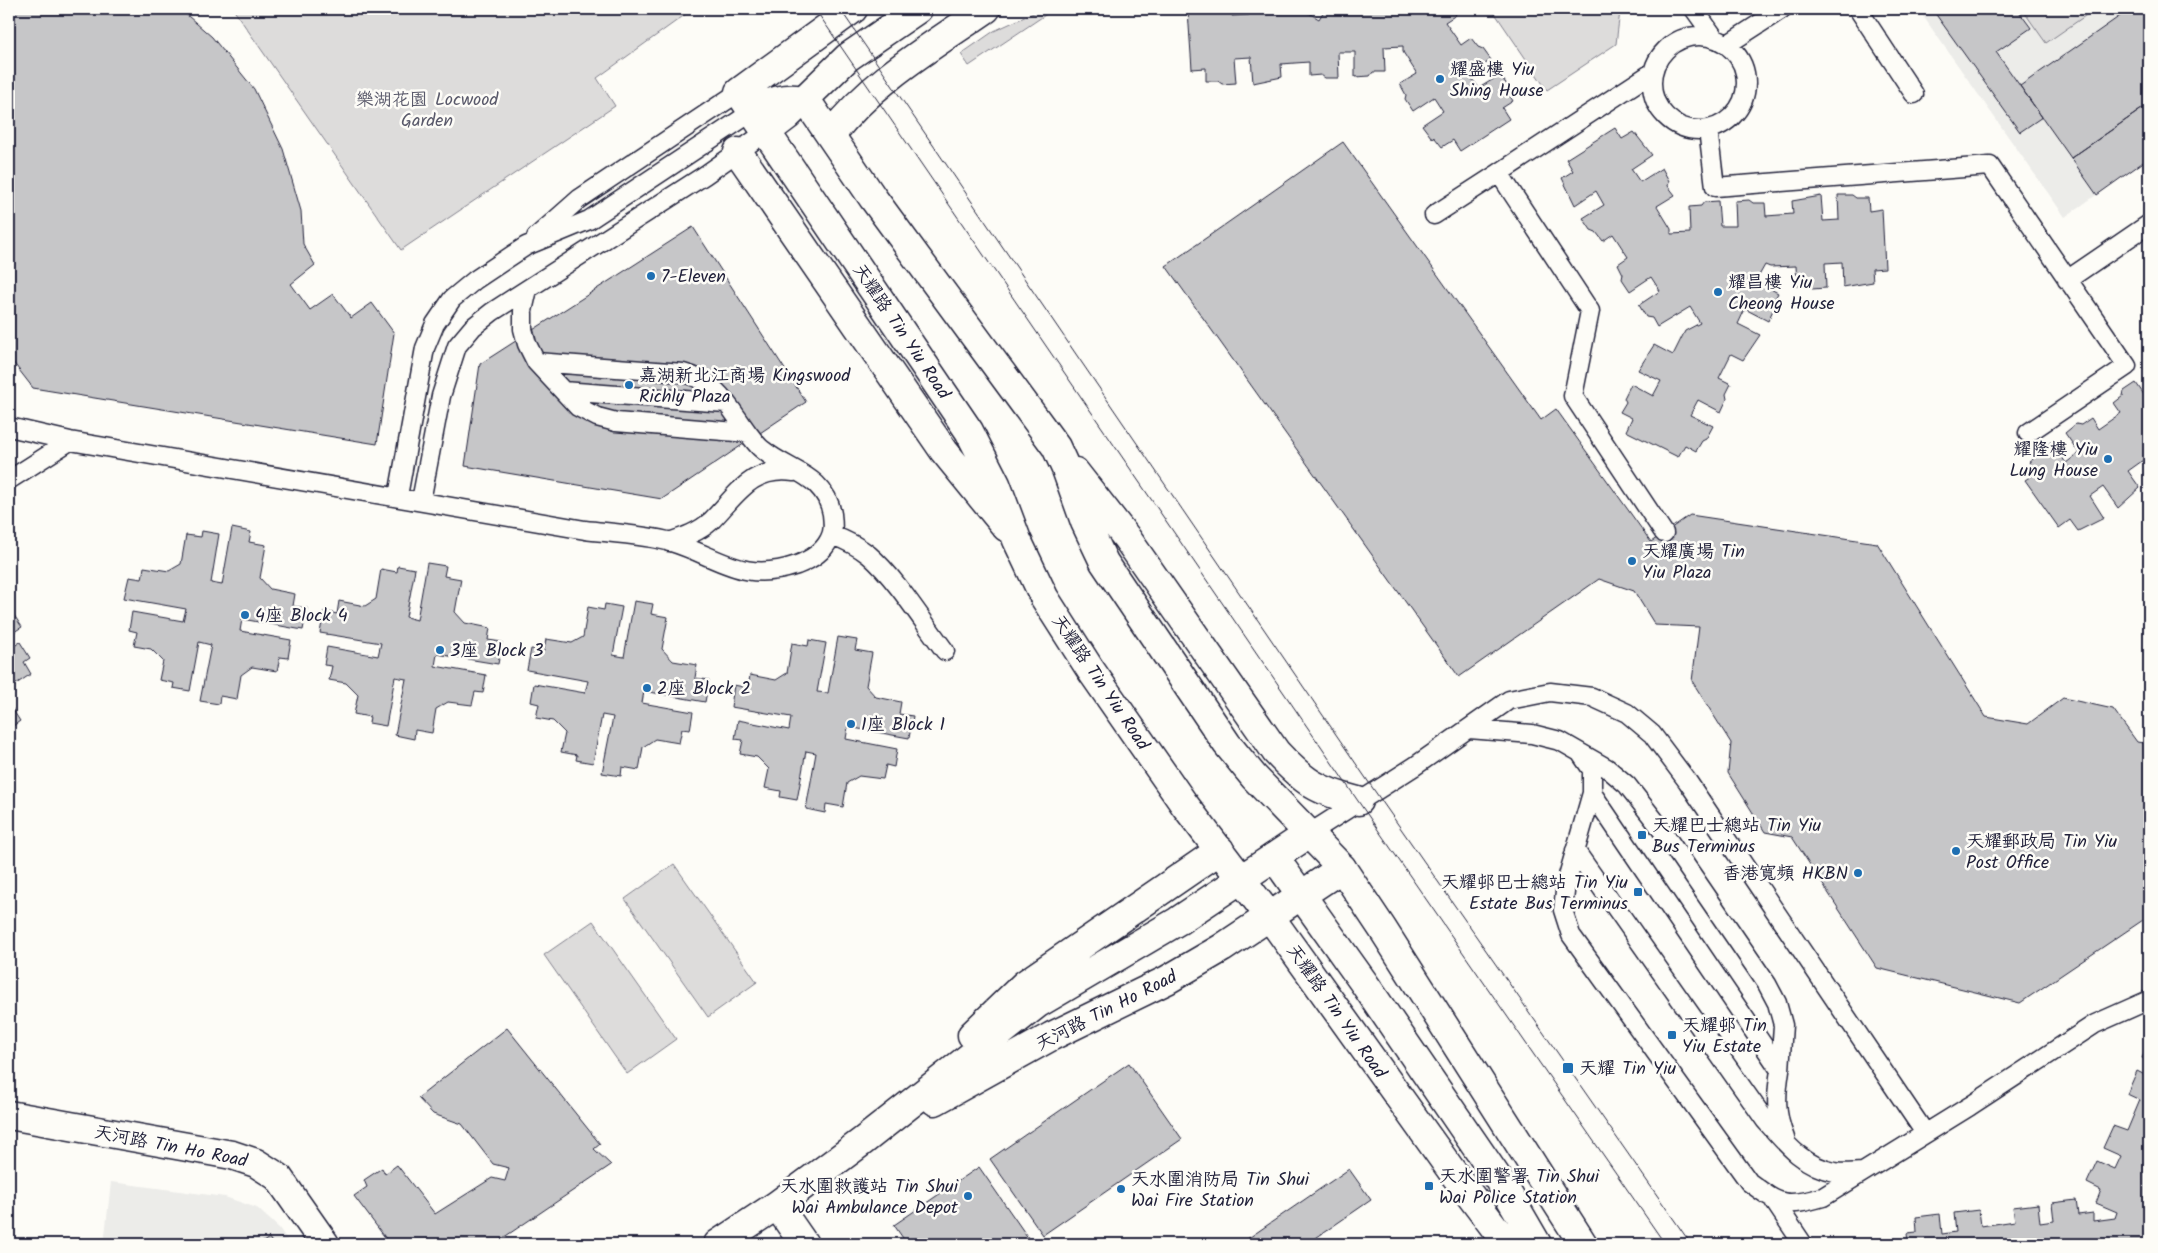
<svg xmlns="http://www.w3.org/2000/svg" width="2158" height="1253" viewBox="0 0 2158 1253" font-family="Kalam,'LXGW WenKai TC',sans-serif">
	<style>
		.built { fill: #ecece9 }
		.green { fill: #dddcdb; stroke: #807f8b }
		.building { fill: #c6c6c8; stroke: #22223b }
		.lines { fill: none; stroke-linecap: round; stroke-linejoin: round }
		.service-casing { stroke: #22223b; stroke-width: 21 }
		.minor-casing { stroke: #22223b; stroke-width: 31 }
		.secondary-casing { stroke: #22223b; stroke-width: 31 }
		.service { stroke: #fdfcf7; stroke-width: 18 }
		.minor { stroke: #fdfcf7; stroke-width: 28 }
		.secondary { stroke: #fdfcf7; stroke-width: 28 }
		.tram { stroke: #22223b; stroke-width: 1 }
		.poi-dot { fill: #1f6fb2; stroke: #fdfcf7; stroke-width: 2 }
		.labels { text-anchor: middle; stroke-width: 5; stroke-linejoin: round; paint-order: stroke }
		.poi-label { font-size: 18px; fill: #22223b; stroke: #fdfcf7; text-anchor: start }
		.park-label { font-size: 18px; fill: #5a5a6b; stroke: #fdfcf7 }
		.street-label { font-size: 18px; fill: #22223b; stroke: #fdfcf7 }
	</style>
	<rect width="100%" height="100%" fill="#fdfcf7"/>
	<filter id="ink" filterUnits="userSpaceOnUse"><feTurbulence type="fractalNoise" baseFrequency=".02" numOctaves="2"/><feDisplacementMap in="SourceGraphic" scale="10" xChannelSelector="R" yChannelSelector="G"/><feConvolveMatrix kernelMatrix="1 2 1 2 8 2 1 2 1" color-interpolation-filters="sRGB"/></filter>
	<g filter="url(#ink)">
		<path class="built" d="M1918 9H2149V158L2065 217Z
			M111 1182 225 1197 257 1208 279 1228 290 1244H104Z
			M9 1238 59 1244H9Z"/>
		<path class="green" d="M233 9H693L597 78 615 106 401 250Z
			M1042 9H1054L969 66 961 54 994 31Z
			M1492 9H1618L1620 11 1616 44 1547 90Z
			M2022 9H2095L2046 43Z
			M674 864 757 982 708 1017 625 899Z
			M593 921 676 1039 627 1074 544 955Z"/>
		<path class="building" d="M9 9H180L212 37 254 89 283 149 301 211 303 244 315 265 291 284 310 310 333 294 351 318 372 303 394 333 377 444 33 388 9 357Z
			M1202 9H1232V16L1249 15 1248 9H1278V13L1305 11 1319 19 1325 9H1452L1456 15 1445 22 1461 45 1471 38 1478 47 1483 49 1491 60 1469 75 1479 88 1500 75 1508 86 1507 91 1513 101 1502 108 1509 119 1460 151 1453 140 1442 147 1435 138 1431 137 1422 125 1443 111 1434 97 1413 111 1405 99 1406 95 1400 84 1417 74 1403 52V46L1384 47 1385 72H1373L1370 76 1355 77V52H1338L1339 78H1325L1321 75 1309 76V62L1281 64 1282 77 1253 83 1251 57 1234 58 1236 83 1222 84 1218 81H1206V68L1192 69 1188 11Z
			M1932 9H2017L2031 28 1996 52 2042 117 2020 132Z
			M2130 9H2142L2149 19V104L2071 158 2020 86Z
			M2149 104V158L2097 195 2071 158Z
			M1615 128 1622 139 1634 132 1652 155 1631 169 1640 182 1662 168 1669 181 1668 186 1675 195 1657 206 1671 229V234L1690 233 1689 207 1701 206 1704 202 1718 201 1720 226H1736L1735 201 1749 200 1753 203H1765L1766 216 1793 214 1792 201 1821 196 1823 221 1839 220 1838 195H1852L1856 198H1868L1869 211 1882 209 1885 268 1872 269 1873 282 1843 287 1842 262 1825 263 1826 288 1812 289 1809 286H1797L1796 266 1770 267 1765 265 1756 281 1778 293 1773 303 1774 308 1768 321 1745 309 1738 324 1760 335 1743 360 1731 354 1719 378 1731 384 1726 394 1727 399 1721 412 1698 400 1690 415 1713 426 1706 439 1702 441 1696 451 1685 445 1678 457 1626 431 1632 418 1620 412 1626 402 1624 398 1631 384 1653 396 1661 381 1638 370 1654 345 1673 355 1685 331 1700 323 1690 307 1657 327 1652 318 1646 317 1639 305 1660 291 1651 277 1630 291 1622 279 1623 274 1618 264 1628 257 1613 234 1603 241 1596 232 1591 230 1583 218 1604 205 1596 191 1575 205 1562 178 1573 171 1566 159Z
			M1343 142 1541 420 1556 409 1651 542 1690 515 1877 543 1986 717 2028 724 2063 698 2113 709 2137 742 2149 744V918H2146L2020 1003 1877 968 1792 837 1765 832 1728 773 1731 743 1692 681 1699 627 1655 625 1634 591 1599 579 1459 677 1166 266Z
			M693 227 806 402 662 499 465 466 480 364Z
			M2136 383 2149 402V456L2128 471 2140 488 2118 508 2103 487 2090 496 2104 518 2078 531 2070 520 2059 528 2025 480 2036 473 2029 462 2039 455V450L2051 442 2066 463 2079 453 2065 433 2076 424 2081 425 2091 418 2098 429 2121 413 2114 403 2123 396 2124 391Z
			M232 528 251 532 249 542 266 545 260 578 270 589 295 594 293 606 307 608 303 630 242 619 240 631 291 640 288 658 280 657 277 671 252 667 241 675 237 699 220 696 219 704 200 701 211 645 199 642 190 691 173 688 174 683 159 680 163 661 151 649 134 646 137 632 129 630 132 612 183 621 186 609 124 598 129 577 142 579 144 567 169 571 181 564 186 535 201 537 202 531 219 534 211 583 222 585Z
			M427 563 446 566 444 576 461 579 455 612 465 623 490 628 488 640 502 642 498 664 437 654 435 666 486 675 483 693 475 692 472 705 448 702 436 709 432 733 415 730 414 739 395 735 406 679 395 677 386 726 369 723 370 717 354 714 358 695 346 683 329 680 332 666 324 665 327 647 378 656 381 643 320 633 324 611 337 614 339 601 365 606 376 599 381 569 397 572 398 566 415 569 406 617 417 620Z
			M634 601 653 604 651 614 668 617 662 649 673 661 697 665 695 678 709 680 705 702 644 691 642 703 693 712 690 730 682 729 679 743 655 739 643 747 639 770 622 767 621 776 602 773 613 717 602 715 593 763 576 760 577 755 561 752 565 733 553 721 536 718 539 704 531 702 534 684 585 693 588 681 527 670 531 649 544 651 546 639 572 643 583 637 588 607 604 610 605 604 622 607 613 655 624 657Z
			M9 608 22 627 9 635Z
			M838 637 857 640 855 650 872 653 866 686 876 697 901 702 899 714 913 716 909 738 848 727 846 739 897 749 894 767 886 765 883 779 859 776 847 783 843 807 826 804 825 813 806 809 816 753 806 751 797 800 780 797 781 791 765 788 769 769 757 757 740 754 743 740 735 739 738 720 789 730 791 717 731 707 734 685 748 688 750 675 776 680 787 673 792 643 808 646 809 640 826 643 817 692 828 693Z
			M20 642 30 658 24 662 31 674 10 688 9 694V650Z
			M9 704 20 721 9 729Z
			M507 1028 600 1144 594 1149 611 1165 494 1244H390L354 1196 367 1187 364 1180 382 1168 385 1174 397 1165 435 1214 492 1178 505 1181 509 1168 493 1164 462 1124 433 1114 418 1098Z
			M2149 1043V1061L2142 1058Z
			M1129 1063 1182 1139 1043 1235 990 1159Z
			M2137 1071 2149 1077V1244H1908L1907 1233 1917 1232 1916 1217 1940 1214 1942 1234 1956 1232 1954 1213 1979 1210 1981 1226 2015 1221 2013 1207 2038 1204 2040 1223 2054 1221 2052 1203 2076 1200 2078 1215 2093 1213V1221L2115 1218 2117 1212 2096 1203 2101 1190 2087 1183 2097 1161 2115 1169 2121 1156 2103 1148 2113 1126 2127 1131 2140 1100 2127 1094Z
			M979 1167 1031 1242 1028 1244H907L894 1225Z
			M1349 1169 1371 1200 1307 1244H1240Z
			M269 1238 273 1244H260Z"/>
		<g class="lines">
			<g class="service-casing">
				<path id="service" d="M1694 9 1714 37
					M1858 9 1914 94
					M1652 83a47 47 0 1 1 94 0a47 47 0 1 1-94 0Z
					M1728 44 1782 9
					M1653 72 1499 173 1590 311 1573 396 1664 533
					M1708 129 1715 187 1990 166 2127 366 2028 433
					M1434 215 1499 173
					M536 237 579 199 739 92
					M2067 280 2149 224
					M528 289 523 311V329L527 344 536 362 578 407 597 417 616 422 748 433
					M563 391 726 403
					M9 427 70 441 585 530C611 533 646 535 671 542 720 557 742 584 797 565 810 560 823 552 829 540 834 532 833 523 832 514 825 475 790 472 763 450 757 446 753 439 748 433 729 407 717 381 683 373L536 362
					M9 480 70 441
					M398 496 425 348 435 324 452 299 475 280 526 246 589 220 752 112
					M421 501 441 396 457 346 473 327 492 312 705 175 766 132
					M832 535C845 540 858 546 869 555 896 578 923 622 945 651
					M669 542C684 537 699 532 711 521 737 495 751 466 794 472
					M1469 729 1532 734 1560 741 1607 768 1627 785 1656 822 1767 984 1777 1003 1783 1025 1780 1070
					M1581 754 1592 770V793L1566 883 1563 910 1571 935 1749 1182C1780 1205 1785 1208 1823 1197L1970 1106 2095 1024 2149 1000
					M1592 793 1780 1070C1776 1096 1775 1113 1785 1138
					M1310 833 1415 766 1509 700 1550 692 1592 697 1627 713 1652 734 1688 782 1925 1133
					M1575 850 1765 1120C1785 1143 1804 1167 1835 1172 1844 1174 1854 1172 1863 1172
					M1774 1201 1803 1244"/>
			</g>
			<g class="minor-casing">
				<path id="minor" d="M972 1035 1025 984 1220 850
					M935 1101 1052 1036 1167 980 1222 948 1342 868
					M9 1115 232 1155 256 1163 278 1177 325 1244
					M777 1205 804 1244
					M718 1244 777 1205 863 1141 1037 1004 1178 921 1310 833"/>
			</g>
			<g class="secondary-casing">
				<path id="secondary" d="M853 9 739 92 969 431 996 484 1017 540 1044 597 1090 669 1184 804 1270 917 1454 1174 1507 1244
					M752 112C770 101 785 96 806 100L873 198 1056 447 1066 469 1085 522 1104 562 1227 744 1254 777 1342 868 1382 928 1583 1244
					M766 132 787 116 848 57 918 9
					M831 135C872 81 931 47 986 9
					M738 152 944 451 1006 527
					M1075 472 1126 537 1276 752C1304 782 1317 791 1358 801
					M1274 857 1364 983 1505 1189 1537 1244"/>
			</g>
			<use href="#service" class="service"/>
			<use href="#minor" class="minor"/>
			<use href="#secondary" class="secondary"/>
			<path class="tram" d="M815 9 1358 801 1665 1244
				M840 9 1374 790 1691 1244"/>
		</g>
	</g>
	<g class="poi-dot">
		<circle cx="1440" cy="79" r="5"/>
		<circle cx="651" cy="276" r="5"/>
		<circle cx="1718" cy="292" r="5"/>
		<circle cx="629" cy="385" r="5"/>
		<circle cx="2108" cy="459" r="5"/>
		<circle cx="1632" cy="561" r="5"/>
		<circle cx="245" cy="615" r="5"/>
		<circle cx="440" cy="650" r="5"/>
		<circle cx="647" cy="688" r="5"/>
		<circle cx="851" cy="724" r="5"/>
		<rect x="1637" y="830" width="10" height="10" rx="2.5"/>
		<circle cx="1956" cy="851" r="5"/>
		<circle cx="1858" cy="873" r="5"/>
		<rect x="1633" y="887" width="10" height="10" rx="2.5"/>
		<rect x="1667" y="1030" width="10" height="10" rx="2.5"/>
		<rect x="1562" y="1062" width="12" height="12" rx="2.5"/>
		<rect x="1424" y="1181" width="10" height="10" rx="2.5"/>
		<circle cx="1121" cy="1189" r="5"/>
		<circle cx="968" cy="1196" r="5"/>
	</g>
	<g class="labels">
		<g class="poi-label">
			<text x="1450" y="75">耀盛樓 Yiu<tspan x="1450" dy="21">Shing House</tspan></text>
			<text x="661" y="282">7-Eleven</text>
			<text x="1728" y="288">耀昌樓 Yiu<tspan x="1728" dy="21">Cheong House</tspan></text>
			<text x="639" y="381">嘉湖新北江商場 Kingswood<tspan x="639" dy="21">Richly Plaza</tspan></text>
			<text x="2098" y="455" text-anchor="end">耀隆樓 Yiu<tspan x="2098" dy="21">Lung House</tspan></text>
			<text x="1642" y="557">天耀廣場 Tin<tspan x="1642" dy="21">Yiu Plaza</tspan></text>
			<text x="255" y="621">4座 Block 4</text>
			<text x="450" y="656">3座 Block 3</text>
			<text x="657" y="694">2座 Block 2</text>
			<text x="861" y="730">1座 Block 1</text>
			<text x="1652" y="831">天耀巴士總站 Tin Yiu<tspan x="1652" dy="21">Bus Terminus</tspan></text>
			<text x="1966" y="847">天耀郵政局 Tin Yiu<tspan x="1966" dy="21">Post Office</tspan></text>
			<text x="1848" y="879" text-anchor="end">香港寬頻 HKBN</text>
			<text x="1628" y="888" text-anchor="end">天耀邨巴士總站 Tin Yiu<tspan x="1628" dy="21">Estate Bus Terminus</tspan></text>
			<text x="1682" y="1031">天耀邨 Tin<tspan x="1682" dy="21">Yiu Estate</tspan></text>
			<text x="1579" y="1074">天耀 Tin Yiu</text>
			<text x="1439" y="1182">天水圍警署 Tin Shui<tspan x="1439" dy="21">Wai Police Station</tspan></text>
			<text x="1131" y="1185">天水圍消防局 Tin Shui<tspan x="1131" dy="21">Wai Fire Station</tspan></text>
			<text x="958" y="1192" text-anchor="end">天水圍救護站 Tin Shui<tspan x="958" dy="21">Wai Ambulance Depot</tspan></text>
		</g>
		<g class="park-label">
			<text x="427" y="105">樂湖花園 Locwood<tspan x="427" dy="21">Garden</tspan></text>
		</g>
		<g class="street-label">
			<text transform="translate(902 331) rotate(56)" y="6">天耀路 Tin Yiu Road</text>
			<text transform="translate(1101 682) rotate(56)" y="6">天耀路 Tin Yiu Road</text>
			<text transform="translate(1106 1010) rotate(-27)" y="6">天河路 Tin Ho Road</text>
			<text transform="translate(1337 1011) rotate(55)" y="6">天耀路 Tin Yiu Road</text>
			<text transform="translate(171 1146) rotate(11)" y="6">天河路 Tin Ho Road</text>
		</g>
	</g>
	<rect width="2158" height="1253" fill="none" stroke="#fdfcf7" stroke-width="30"/>
	<rect x="15" y="15" width="2128" height="1223" fill="none" stroke="#22223b" stroke-width="2" filter="url(#ink)"/>
</svg>
